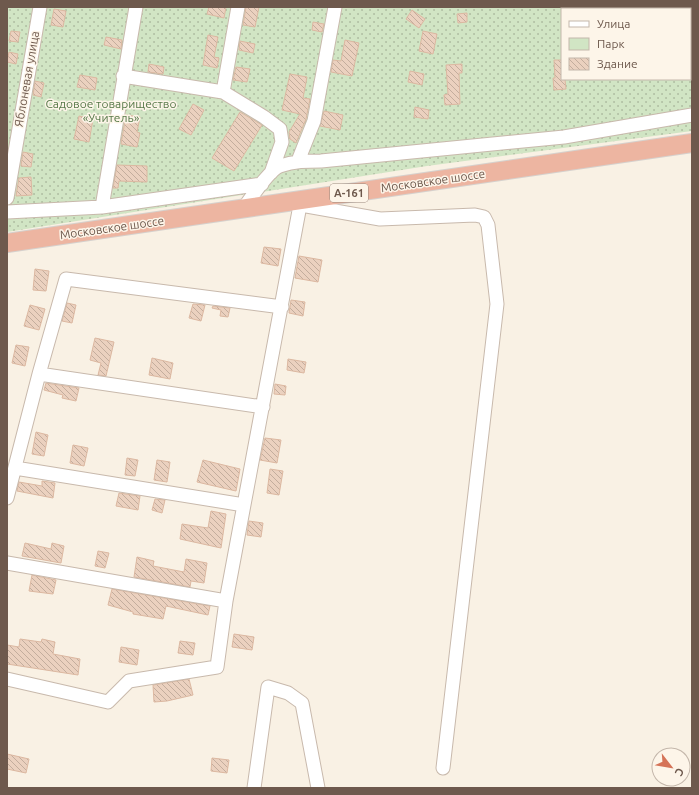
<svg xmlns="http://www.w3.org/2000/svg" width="699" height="795" viewBox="0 0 699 795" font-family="Ubuntu,sans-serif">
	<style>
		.green { fill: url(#green-dots); fill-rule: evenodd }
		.building { fill: url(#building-back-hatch); stroke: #dcb8a1 }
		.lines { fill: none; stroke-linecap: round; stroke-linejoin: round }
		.minor-casing { stroke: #c8b9ac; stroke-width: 15 }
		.highway-casing { stroke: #d6d1cd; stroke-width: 20 }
		.minor { stroke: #fff; stroke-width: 13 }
		.highway { stroke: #edb5a1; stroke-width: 18 }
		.labels { text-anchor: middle; stroke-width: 3; stroke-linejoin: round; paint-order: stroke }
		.shield { fill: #fdf5e9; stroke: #99887c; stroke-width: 1 }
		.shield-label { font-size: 11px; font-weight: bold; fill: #6e594d }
		.street-label { font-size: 12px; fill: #6e594d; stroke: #fdf5e9 }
		.park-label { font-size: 12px; fill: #577949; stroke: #fdf5e9 }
	</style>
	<defs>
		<pattern id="green-dots" width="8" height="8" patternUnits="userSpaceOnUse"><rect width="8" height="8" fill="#d1e5c4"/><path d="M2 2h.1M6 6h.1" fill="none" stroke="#aebda1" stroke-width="1.8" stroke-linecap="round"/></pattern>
		<pattern id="building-back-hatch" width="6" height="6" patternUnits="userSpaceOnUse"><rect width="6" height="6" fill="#ebd1bf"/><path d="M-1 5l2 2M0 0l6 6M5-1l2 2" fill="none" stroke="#c3ad9d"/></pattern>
	</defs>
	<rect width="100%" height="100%" fill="#f9f1e4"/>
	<path class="green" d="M7 7H692V131L427 166 7 232ZM562 9H690V79H562Z"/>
	<path class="building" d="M209 7H226L224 18 207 14Z
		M246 7H259L255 27 243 25Z
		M54 9 66 11 63 27 51 25Z
		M412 10 425 19 419 28 406 19Z
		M467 13V22L458 23 457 14Z
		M313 22 324 24 322 32 312 30Z
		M11 31 20 32 18 42 9 41Z
		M423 31 437 34 433 54 419 51Z
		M208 35 218 37 214 57 219 58 217 68 203 65Z
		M106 37 122 40 121 49 104 45Z
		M345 40 359 43 352 76 331 72 333 60 341 61Z
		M240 41 255 44 253 53 239 50Z
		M9 52 18 54 16 64 7 62Z
		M554 60H562V79H565L566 89 554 90 553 78H555Z
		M149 64 164 67 163 74 148 72Z
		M462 64V73H459L460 104 445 105 444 95 448 94 446 65Z
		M236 67 250 69 247 82 233 80Z
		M410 71 424 74 422 85 408 82Z
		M290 74 307 77 303 98 310 99 306 119 296 143 290 139 289 132 300 114 282 110Z
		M80 75 97 78 95 90 77 87Z
		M35 81 44 83 41 97 33 95Z
		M193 104 204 110 191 135 179 129Z
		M415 107 429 110 428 119 414 117Z
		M324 111 343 115 340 130 320 126Z
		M240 112 262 125 234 171 212 158Z
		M126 115 140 117 137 132 140 133 137 147 121 144Z
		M79 116 93 119 89 142 74 139Z
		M23 152 33 154 31 167 21 166Z
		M117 165 147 166V182L119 181 118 188H113Z
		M31 177 32 195 16 196 19 178Z
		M264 247 281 249 278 266 261 263Z
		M299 256 322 260 318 282 295 278Z
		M35 269 49 271 46 291 33 290Z
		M291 300 305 302 303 316 289 313Z
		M67 303 76 305 72 323 62 321Z
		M193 304 205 305 201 321 189 318Z
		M30 305 45 309 39 330 24 326Z
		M213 306 230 308 228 317 220 316 221 310 212 308Z
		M95 338 114 342 106 376 98 375 101 363 90 360Z
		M16 345 29 347 25 366 12 363Z
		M152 358 173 363 170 379 149 375Z
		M288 359 306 362 304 373 287 370Z
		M46 383 79 388 76 401 62 398 63 395 44 390Z
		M275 384 286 386 285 395 274 394Z
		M36 432 48 435 44 456 32 454Z
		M265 438 281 440 277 463 260 460Z
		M73 445 88 448 84 466 70 463Z
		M127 458 138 460 135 476 125 475Z
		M157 460 170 462 167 482 154 480Z
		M203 460 240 469 236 491 197 482Z
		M270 469 283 471 279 495 267 493Z
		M42 481 55 483 53 498 17 491 19 482 42 486Z
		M119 493 140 496 138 510 116 506Z
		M155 499 165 500 162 513 152 510Z
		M211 511 226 514 221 548 180 539 182 524 208 528Z
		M249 521 263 523 261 537 247 535Z
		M25 543 51 549 52 543 64 546 61 563 22 556Z
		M98 551 109 553 105 568 95 566Z
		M137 557 154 561 153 566 184 572 186 559 207 563 204 583 191 581 190 587 134 577Z
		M32 575 56 580 53 594 29 591Z
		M112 589 210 606 208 615 166 606 163 619 133 614V612L108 605Z
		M234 634 254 637 252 650 232 647Z
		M20 639 41 642 42 639 55 642 53 654 80 659 78 675 7 664V645L19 647Z
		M180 641 195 643 193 655 178 653Z
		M121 647 139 650 137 665 119 662Z
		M189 679 193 695 167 701 154 702 153 685Z
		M7 754 29 759 26 773 7 769Z
		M212 758 229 760 227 773 211 771Z"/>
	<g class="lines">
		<g class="minor-casing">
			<path id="minor" d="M123 76 223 92 238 7
				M223 92 264 117 280 129 282 142 271 173
				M298 161 314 121 335 7
				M7 198 40 7
				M301 205 380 219 475 215 484 217 488 225 497 304 443 768
				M102 207 136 7
				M243 209C251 198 269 170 280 166 294 161 307 161 321 161L564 137 692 115
				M7 212 102 207 262 184
				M39 374 263 407
				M15 468 244 505
				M7 498 39 374 66 279 282 307
				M7 563 226 601
				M7 679 108 702 129 681 217 667 226 601 301 200
				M254 788 268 687 288 693 302 703 318 788"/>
		</g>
		<g class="highway-casing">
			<path id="highway" d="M7 243 692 143"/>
		</g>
		<use href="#minor" class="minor"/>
		<use href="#highway" class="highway"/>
	</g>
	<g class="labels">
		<rect class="shield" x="330" y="184" width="38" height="18" rx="3"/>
		<g class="shield-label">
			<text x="349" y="197">А-161</text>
		</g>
		<g class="street-label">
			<text transform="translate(27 79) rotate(-80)" y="4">Яблоневая улица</text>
			<text transform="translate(433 181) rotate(-8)" y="4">Московское шоссе</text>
			<text transform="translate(112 228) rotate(-8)" y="4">Московское шоссе</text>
		</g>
		<g class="park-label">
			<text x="111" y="108">Садовое товарищество<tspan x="111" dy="14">«Учитель»</tspan></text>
		</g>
	</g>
	<rect width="699" height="795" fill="none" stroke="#6e594d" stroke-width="16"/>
	<rect x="561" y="8" width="130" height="72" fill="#fdf5e9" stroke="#c4b7ab"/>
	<rect x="569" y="21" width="20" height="6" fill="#ffffff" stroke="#c4b7ab"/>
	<text x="597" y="28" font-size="12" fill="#6e594d">Улица</text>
	<rect x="569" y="38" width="20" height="12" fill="#d1e5c4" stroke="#c4b7ab"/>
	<text x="597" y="48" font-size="12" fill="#6e594d">Парк</text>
	<rect x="569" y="58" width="20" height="12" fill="url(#building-back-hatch)" stroke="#c4b7ab"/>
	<text x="597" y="68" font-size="12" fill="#6e594d">Здание</text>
	<g transform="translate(671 767) rotate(121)"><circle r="19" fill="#fdf5e9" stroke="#c4b7ab"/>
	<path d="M0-3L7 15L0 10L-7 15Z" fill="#d57357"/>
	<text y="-6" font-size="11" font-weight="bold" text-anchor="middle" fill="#6e594d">С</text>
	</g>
</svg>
